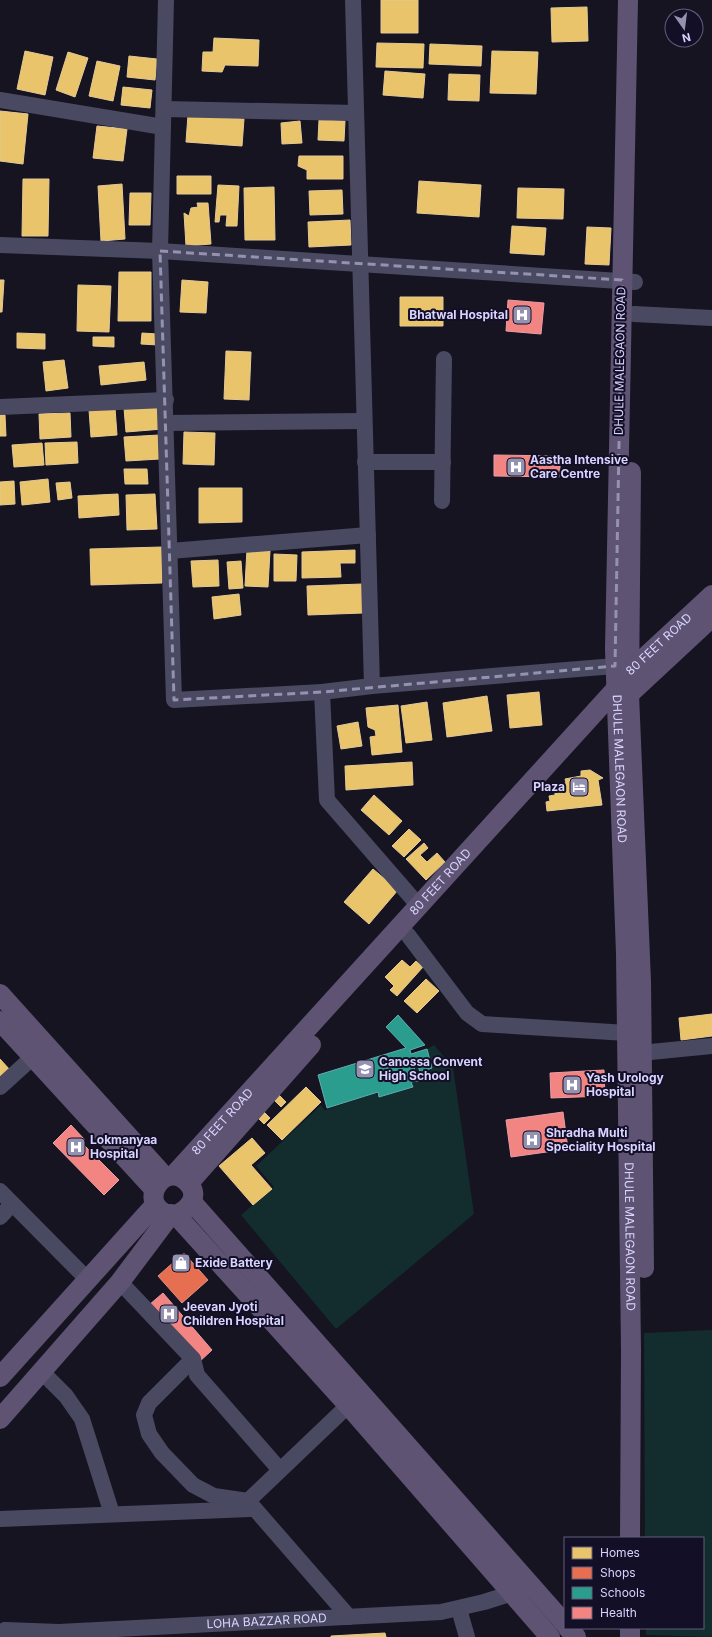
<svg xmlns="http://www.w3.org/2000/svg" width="712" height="1637" viewBox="0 0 712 1637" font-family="Inter,sans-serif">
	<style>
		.green { fill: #132c2d }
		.homes { fill: #e9c46a; stroke: #e4c997 }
		.shops { fill: #e76f51; stroke: #e38d85 }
		.schools { fill: #2a9d8f; stroke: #5eaeb1 }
		.health { fill: #f28482; stroke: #ea9ca8 }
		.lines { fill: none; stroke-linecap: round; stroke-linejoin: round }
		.minor { stroke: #4a4962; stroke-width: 16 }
		.major { stroke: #5e5373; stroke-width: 20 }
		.marked { fill: none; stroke: #9591b1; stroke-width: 3; stroke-dasharray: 8 5; stroke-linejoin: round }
		.labels { text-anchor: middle; stroke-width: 4; stroke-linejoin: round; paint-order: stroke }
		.poi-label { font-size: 12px; font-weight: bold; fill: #d9d4ff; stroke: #130f26; text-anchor: start }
		.street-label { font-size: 12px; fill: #d9d4ff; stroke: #130f26 }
	</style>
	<rect width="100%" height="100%" fill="#161421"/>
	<path class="green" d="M434 1045 453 1067 474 1214 336 1329 241 1215 274 1187 256 1166 321 1105 325 1110 375 1093 380 1097 413 1088 412 1082 418 1081 415 1067 418 1066 420 1072 433 1068 427 1049Z
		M712 1330V1637L646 1635V1628H703V1538H645L644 1333Z"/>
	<path class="homes" d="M381 0H418V33H381Z
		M587 7 588 41 552 42 551 8Z
		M214 38 259 40 258 66 225 65 222 72 202 71 203 52H213Z
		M377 43 424 44 423 68 376 67Z
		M430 44 482 46 481 66 429 64Z
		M25 51 53 57 45 95 17 89Z
		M492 51 538 52 536 94 490 93Z
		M68 52 88 58 75 97 56 90Z
		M129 56 157 59 155 80 127 77Z
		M97 61 120 66 113 101 89 96Z
		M385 71 425 74 423 98 383 95Z
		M449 74 480 75 479 101 448 100Z
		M123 87 152 90 150 108 121 105Z
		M0 111 28 114 23 164 0 161Z
		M188 115 244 119 242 146 186 142Z
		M319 120 345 121 344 141 318 140Z
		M300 121 302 143 282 144 281 123Z
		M97 126 127 129 123 161 93 158Z
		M299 156H343V179H307V170L298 166Z
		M177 176H211V194H177Z
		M23 179H49L48 236H22Z
		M419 181 481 185 479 217 417 213Z
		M122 184 125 239 101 241 98 186Z
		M218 185 239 186 237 226H226L227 215H220L219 222H215Z
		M274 187 275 240H245L244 188Z
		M518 188 564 189 563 219 517 218Z
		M342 190 343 214 310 215 309 191Z
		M130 193H151L150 225H129Z
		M197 203H208L211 244 186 246 184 213 189 216 191 208 198 207Z
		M350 220 351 245 309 247 308 222Z
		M512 226 546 228 544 255 510 253Z
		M587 227 611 228 609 265 585 264Z
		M119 272H151V321H118Z
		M0 280H4L2 312H0Z
		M182 280 208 282 206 313 180 312Z
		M78 285 111 286 109 332 77 331Z
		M400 297H443V326H400Z
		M17 333 45 334V349L17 348Z
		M142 333 158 334V345L141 344Z
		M93 337H114V347L93 346Z
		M226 351 251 352 249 400 224 399Z
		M64 360 68 388 46 391 43 362Z
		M144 362 146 380 101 385 99 366Z
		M160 405 163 429 126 432 124 408Z
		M115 408 117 435 91 437 89 410Z
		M70 413 71 437 40 439 39 414Z
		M0 415H5L6 436H0Z
		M184 432 215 433 214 465 183 464Z
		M159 435 160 459 126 461 124 437Z
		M77 442 78 463 46 465 45 443Z
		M42 443 44 465 14 467 12 445Z
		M124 469H147L148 484H125Z
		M48 479 50 502 22 505 20 482Z
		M14 481 15 504 0 505V482Z
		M70 482 72 498 58 500 56 483Z
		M199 488H242V522L199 523Z
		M118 494 119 515 79 518 78 496Z
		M155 494 157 529 127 530 126 495Z
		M162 547V583L91 585 90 549Z
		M247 549 270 551 268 587 245 586Z
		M355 550V563H340L341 577 302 578V552Z
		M274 554 297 555 296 581H274Z
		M218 560 219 586 193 587 191 561Z
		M241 561 243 588 229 589 227 562Z
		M362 584 363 613 308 615 307 586Z
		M239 594 241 615 214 619 212 597Z
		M539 692 542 725 510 728 507 695Z
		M487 696 492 731 447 737 443 703Z
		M427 702 432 740 406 743 401 706Z
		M398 705 402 752 372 755 370 737 376 736 375 730 368 727 366 708Z
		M358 722 362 746 341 749 337 726Z
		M412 762 413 785 346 790 345 766Z
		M590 770 603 778 598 780 602 805 547 811 546 802 550 801 549 796 555 795V792L561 791 560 784 566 783 565 779 581 776V771Z
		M374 795 402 821 389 835 361 810Z
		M409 829 421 840 404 857 392 846Z
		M424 843 428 848 420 855 427 862 437 853 445 862 426 880 406 859Z
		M373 869 398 890 369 924 344 902Z
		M402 960 410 967 416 961 423 967 397 996 390 990 394 986 385 977Z
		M426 979 439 991 417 1013 404 1001Z
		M712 1014V1036L681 1040 679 1018Z
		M0 1059 10 1070 0 1079Z
		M306 1087 321 1102 282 1140 267 1125Z
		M279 1095 286 1102 281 1107 274 1100Z
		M262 1110 270 1118 264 1124 256 1116Z
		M252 1138 265 1153 251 1165 272 1189 253 1205 219 1166Z
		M385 1633 386 1637H331V1636Z"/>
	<path class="shops" d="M184 1253 208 1280 182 1303 158 1276Z"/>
	<path class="schools" d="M398 1015 425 1045 410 1050 411 1054 427 1049 432 1068 420 1072 418 1066 414 1067 418 1081 411 1082 413 1087 379 1097 378 1092 327 1108 318 1075 406 1048 386 1027Z"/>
	<path class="health" d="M508 300 544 303 541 334 506 331Z
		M494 455 561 456 559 477 494 476Z
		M604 1070 605 1096 551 1098 550 1073Z
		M563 1112 568 1149 511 1157 506 1120Z
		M71 1125 85 1140 82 1143 119 1180 104 1195 53 1143Z
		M163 1293 212 1350 198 1363 149 1305Z"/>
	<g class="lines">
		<g class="minor">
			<path d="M166 0 160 251 174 700 322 692"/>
			<path d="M353 0 372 686 322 692 327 800 419 906"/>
			<path d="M0 100 163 127"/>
			<path d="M164 109 356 113"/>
			<path d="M0 245 160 251 635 282"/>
			<path d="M634 314 712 318"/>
			<path d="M0 407 166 400"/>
			<path d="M167 423 364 421"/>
			<path d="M365 462H443"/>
			<path d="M442 501 444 359"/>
			<path d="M170 551 368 535"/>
			<path d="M372 686 615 666"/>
			<path d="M408 935 467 1013 482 1024 627 1033"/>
			<path d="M630 1054 712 1046"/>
			<path d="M0 1087 33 1057"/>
			<path d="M0 1191 88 1280"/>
			<path d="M0 1217 12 1204"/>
			<path d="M120 1282 193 1359 149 1403 144 1415 149 1434 162 1453 193 1485 214 1496 248 1501"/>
			<path d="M193 1359 197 1375 280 1470"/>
			<path d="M42 1372 66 1396 82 1419 112 1514"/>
			<path d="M0 1519 250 1509"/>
			<path d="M459 1609 467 1637"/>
			<path d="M349 1617 248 1501 357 1397"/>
			<path id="s1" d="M6 1637 5 1630 59 1632 441 1612 484 1602 522 1590"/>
		</g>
		<g class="major">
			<path id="s2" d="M628 0 615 649 626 954 631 1350 630 1538"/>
			<path d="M631 472 629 694 641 981 644 1268"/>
			<path d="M624 699 712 617"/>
			<path d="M0 994 165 1177"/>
			<path d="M0 1021 154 1189"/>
			<path id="s3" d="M174 1175 615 690 630 671 712 595"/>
			<path d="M189 1183 311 1045"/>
			<path d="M192 1202 565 1624"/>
			<path d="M176 1215C188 1210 200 1197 189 1184 168 1158 137 1198 164 1213 167 1215 173 1215 176 1215L348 1405 550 1637"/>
			<path d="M0 1377 155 1205"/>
			<path d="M0 1419 120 1282 171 1214"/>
			<path d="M568 1628 576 1637"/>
			<path d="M630 1637V1628"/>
		</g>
	</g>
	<path class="marked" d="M160 251 622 280 615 666 322 692 174 700Z"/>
	<defs>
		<g id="hospital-square" transform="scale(1)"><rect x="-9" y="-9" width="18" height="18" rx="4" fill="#9591b1" stroke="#130f26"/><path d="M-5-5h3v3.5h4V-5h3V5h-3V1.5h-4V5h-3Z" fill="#fff"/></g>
		<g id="hotel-square" transform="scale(1)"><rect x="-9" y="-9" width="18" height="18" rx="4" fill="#9591b1" stroke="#130f26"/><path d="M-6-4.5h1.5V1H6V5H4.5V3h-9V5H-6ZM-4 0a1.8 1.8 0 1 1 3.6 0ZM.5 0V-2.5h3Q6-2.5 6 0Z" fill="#fff"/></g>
		<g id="school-square" transform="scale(1)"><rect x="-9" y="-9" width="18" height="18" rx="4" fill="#9591b1" stroke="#130f26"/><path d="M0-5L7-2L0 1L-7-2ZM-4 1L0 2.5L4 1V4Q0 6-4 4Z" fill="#fff"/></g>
		<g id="shop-square" transform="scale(1)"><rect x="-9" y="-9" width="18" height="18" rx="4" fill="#9591b1" stroke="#130f26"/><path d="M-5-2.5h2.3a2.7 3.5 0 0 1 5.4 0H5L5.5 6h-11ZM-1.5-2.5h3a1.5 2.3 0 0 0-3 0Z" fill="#fff"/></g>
	</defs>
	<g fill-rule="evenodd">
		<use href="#hospital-square" x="522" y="315"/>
		<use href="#hospital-square" x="516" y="467"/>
		<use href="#hotel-square" x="579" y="787"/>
		<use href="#school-square" x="365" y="1069"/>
		<use href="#hospital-square" x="572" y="1085"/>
		<use href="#hospital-square" x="532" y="1140"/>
		<use href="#hospital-square" x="76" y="1147"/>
		<use href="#shop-square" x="181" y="1263"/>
		<use href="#hospital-square" x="169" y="1314"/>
	</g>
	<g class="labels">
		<g class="poi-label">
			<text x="508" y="319" text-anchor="end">Bhatwal Hospital</text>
			<text x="530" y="464">Aastha Intensive<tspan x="530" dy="14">Care Centre</tspan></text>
			<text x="565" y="791" text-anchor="end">Plaza</text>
			<text x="379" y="1066">Canossa Convent<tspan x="379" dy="14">High School</tspan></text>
			<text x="586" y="1082">Yash Urology<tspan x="586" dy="14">Hospital</tspan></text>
			<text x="546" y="1137">Shradha Multi<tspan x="546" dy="14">Speciality Hospital</tspan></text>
			<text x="90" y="1144">Lokmanyaa<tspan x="90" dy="14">Hospital</tspan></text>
			<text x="195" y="1267">Exide Battery</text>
			<text x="183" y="1311">Jeevan Jyoti<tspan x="183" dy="14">Children Hospital</tspan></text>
		</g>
		<g class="street-label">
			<text transform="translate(620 361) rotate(-89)" y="4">DHULE MALEGAON ROAD</text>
			<text dy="4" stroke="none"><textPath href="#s3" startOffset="719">80 FEET ROAD</textPath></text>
			<text dy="4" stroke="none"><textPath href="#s2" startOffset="769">DHULE MALEGAON ROAD</textPath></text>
			<text dy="4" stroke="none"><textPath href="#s3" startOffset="396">80 FEET ROAD</textPath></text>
			<text dy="4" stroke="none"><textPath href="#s3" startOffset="72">80 FEET ROAD</textPath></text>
			<text dy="4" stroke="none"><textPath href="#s2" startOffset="1237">DHULE MALEGAON ROAD</textPath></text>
			<text dy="4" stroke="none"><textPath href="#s1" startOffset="269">LOHA BAZZAR ROAD</textPath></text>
		</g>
	</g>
	<rect x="564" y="1537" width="140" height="92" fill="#130f26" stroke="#625e7d"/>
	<rect x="572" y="1547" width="20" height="12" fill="#e9c46a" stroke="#625e7d"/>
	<text x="600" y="1557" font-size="12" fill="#d9d4ff">Homes</text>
	<rect x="572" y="1567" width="20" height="12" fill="#e76f51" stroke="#625e7d"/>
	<text x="600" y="1577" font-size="12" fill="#d9d4ff">Shops</text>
	<rect x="572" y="1587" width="20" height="12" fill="#2a9d8f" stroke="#625e7d"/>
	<text x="600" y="1597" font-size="12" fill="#d9d4ff">Schools</text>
	<rect x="572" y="1607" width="20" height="12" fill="#f28482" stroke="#625e7d"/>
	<text x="600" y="1617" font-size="12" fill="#d9d4ff">Health</text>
	<g transform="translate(684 28) rotate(166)"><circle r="19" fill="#130f26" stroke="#625e7d"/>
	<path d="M0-3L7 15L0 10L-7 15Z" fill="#9591b1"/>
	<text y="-6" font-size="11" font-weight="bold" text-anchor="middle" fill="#d9d4ff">N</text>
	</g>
</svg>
